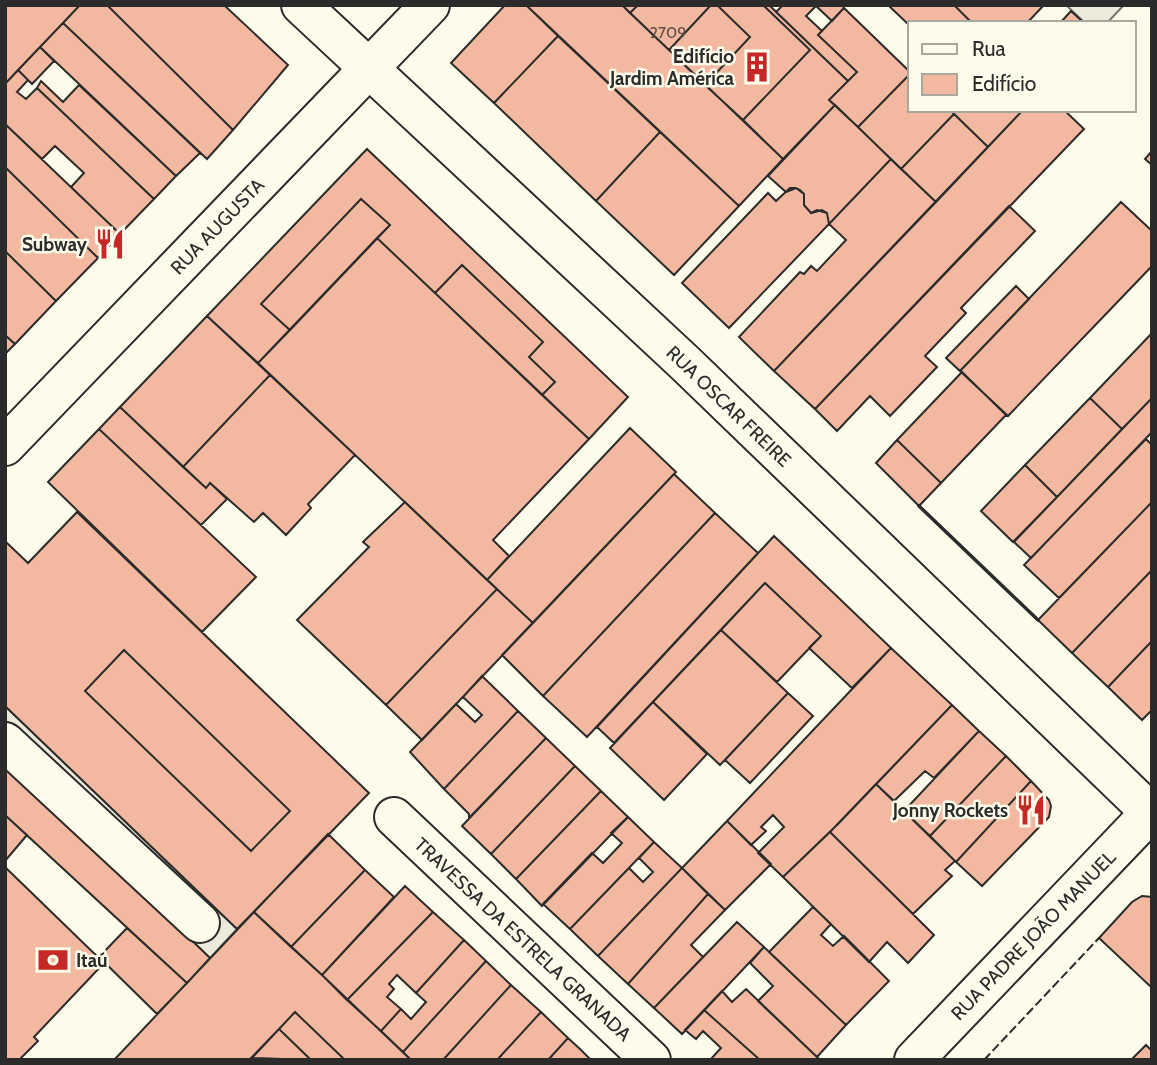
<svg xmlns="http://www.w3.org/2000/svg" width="1157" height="1065" viewBox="0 0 1157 1065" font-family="Cabin,sans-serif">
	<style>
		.parking { fill: #eceadb; stroke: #74746e; stroke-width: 2 }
		.building { fill: #f2b8a0; stroke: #2b2b2b; stroke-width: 2 }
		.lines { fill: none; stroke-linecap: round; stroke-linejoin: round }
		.minor-casing { stroke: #2b2b2b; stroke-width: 42 }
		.major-casing { stroke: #2b2b2b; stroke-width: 42 }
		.minor { stroke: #fdfbea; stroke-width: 38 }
		.major { stroke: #fdfbea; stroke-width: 38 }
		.fence { stroke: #2b2b2b; stroke-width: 2; stroke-dasharray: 9 3.5; stroke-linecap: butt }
		.wall { stroke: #2b2b2b; stroke-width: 3.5 }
		.labels { text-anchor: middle; stroke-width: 5; stroke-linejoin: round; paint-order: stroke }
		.number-label { font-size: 16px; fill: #5d4e48 }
		.poi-label { font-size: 19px; font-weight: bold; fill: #2b2b2b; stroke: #fdfbea; text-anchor: end }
		.street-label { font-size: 19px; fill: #2b2b2b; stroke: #fdfbea }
	</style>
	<rect width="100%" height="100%" fill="#fdfbea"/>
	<path class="parking" d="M1066 5H1124L1107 23H1085Z
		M5 706 237 929 210 958 5 760Z"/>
	<path class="building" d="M5 5H80L5 84Z
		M80 5H107L233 130 207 159 63 23Z
		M107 5H224L288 65 233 130Z
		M505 5H526L558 36 494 103 451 63Z
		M526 5H622L783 159 739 206Z
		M622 5H638L630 13Z
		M638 5H711L669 50 630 13Z
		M711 5H717L750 37 705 85 669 50Z
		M717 5H763L810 50 743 120 705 85 750 37Z
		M763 5H769L848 81 829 100 835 105 783 159 743 120 810 50Z
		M783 5H842L844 8 832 21 816 6 806 16 822 31 818 35 857 72 848 81 776 12Z
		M888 5H954L972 23H910V26Z
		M954 5H1044L1027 23H972Z
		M844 8 910 72V74L858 127 829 100 857 72 818 35Z
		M1071 11 1084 23H1060Z
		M63 23 200 153 176 176 40 47Z
		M558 36 660 132 596 201 494 103Z
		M40 47 54 61 32 84 18 70Z
		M18 70 28 80 17 92 26 99 37 88 154 199 120 234 71 187 84 173 55 146 42 159 5 124V84Z
		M910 74V110H950L954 114 901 169 858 127Z
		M41 81 63 102 79 85 176 176 154 199 37 88Z
		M835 105 891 159 829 224 827 213 822 210 811 213 804 205V194L800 190 796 188 786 192 768 176Z
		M950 110H1023L988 147Z
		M1023 110H1064L1084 129 815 409 774 371Z
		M954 114 988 147 936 202 901 169Z
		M5 124 120 234 98 258 5 167Z
		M660 132 739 206 674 275 596 201Z
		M367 149 628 397 589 439 542 395 555 382 529 357 543 342 462 265 435 293 377 238 390 225 361 199 261 304 290 330 258 363 207 316Z
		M1152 151V165L1145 159Z
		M891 159 936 202 774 371 739 337 800 272 804 274 811 266 817 271 846 240 829 224Z
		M5 167 98 258 56 301 5 251Z
		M790 188H796L804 194V205L811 213 817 210 827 213 829 224 729 328 682 283 768 193 776 201Z
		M361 199 390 225 290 330 261 304Z
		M1121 202 1152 231V266L1008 416 960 371Z
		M1009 206 1035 231 961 308 966 313 925 356 937 367 890 416 870 396 837 431 815 409Z
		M377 238 589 439 493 540 509 556 487 580 258 363Z
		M5 251 56 301 15 344 5 335Z
		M462 265 543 342 529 357 555 382 542 395 435 293Z
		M1016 286 1029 299 960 371 946 358Z
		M207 316 270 375 183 467 120 407Z
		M1152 333V398L1122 429 1090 398Z
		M5 335 15 344 5 354Z
		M962 372 1006 415 941 483 897 440Z
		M270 375 355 455 308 504 311 508 286 535 263 513 254 522 210 483 206 488 183 467Z
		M1090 398 1122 429 1057 497 1025 465Z
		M1152 398V432L1031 558 1014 542Z
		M120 407 206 488 210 483 227 499 201 525 99 429Z
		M630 428 676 472 533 623 487 580Z
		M99 429 256 577 202 632 48 482Z
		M1146 439 1152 445V502L1059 598 1024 565Z
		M897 440 941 483 919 506 876 463Z
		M1025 465 1057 497 1013 542 981 511Z
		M674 474 715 513 543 696 502 655Z
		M405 502 497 589 386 705 297 620 369 547 363 542Z
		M1152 502V570L1072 653 1038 620Z
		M77 512 369 793 237 929 5 706V541L28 563Z
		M715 513 758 553 587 737 543 696Z
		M774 536 891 648 852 688 809 648 821 636 765 583 614 743 597 727Z
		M1152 570V641L1108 687 1072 653Z
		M765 583 821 636 777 682 721 630Z
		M497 589 533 623 422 740 386 705Z
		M721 630 788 693 720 765 653 702Z
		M1152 641V710L1142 720 1108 687Z
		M891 648 952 705 839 823 783 877 758 853 784 827 773 815 761 827 766 831 751 845 727 821Z
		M124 650 290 811 251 851 85 691Z
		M482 676 518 711 444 789 410 752 456 704 475 722 482 715 463 697Z
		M788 693 813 716 750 783 725 760Z
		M653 702 707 754 664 800 610 748Z
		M952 705 979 731 934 778 925 771 894 801 876 784Z
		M518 711 546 738 469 818V814L444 789Z
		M979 731 1006 756 930 836 904 811Z
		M546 738 575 766 491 854 462 826Z
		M1006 756 1031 781 956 862 930 836Z
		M5 760 210 958 187 983 5 815Z
		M575 766 601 791 516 879 491 854Z
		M1031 781 1049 800 1051 806 1049 817 982 886 956 862Z
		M876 784 955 861 945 870 952 876 913 914 830 832Z
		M601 791 628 817 542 906 516 879Z
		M5 815 27 835 5 861Z
		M628 817 654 842 570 929 543 904 592 853 603 863 622 843 611 833Z
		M727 821 771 864 725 910 682 868Z
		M830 832 934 935 908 963 887 942 869 962 783 877Z
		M328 834 365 870 291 947 254 912Z
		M654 842 682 868 598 956 570 929 629 868 643 882 653 872 639 858Z
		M5 867 104 963 34 1037 38 1041 19 1060H5Z
		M682 868 708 894 628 984 598 956Z
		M365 870 394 897 322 975 291 947Z
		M405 886 433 912 347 1000 322 975Z
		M708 894 725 910 691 945 703 957 654 1008 628 984Z
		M1142 896 1152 897V988L1099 938 1132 902Z
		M813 907 831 924 821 935 833 946 844 936 889 981 846 1025 769 952Z
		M254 912 322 975 411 1060H345L295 1012 250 1060H114Z
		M433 912 464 940 416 993 397 975 389 984 394 989 387 997 401 1009 381 1031 347 1000Z
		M737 922 764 947 682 1034 654 1008Z
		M127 928 187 983 157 1014 99 957Z
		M464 940 486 961 403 1052 381 1031 401 1009 411 1019 426 1002 416 993Z
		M764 947 846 1025 817 1057 758 1001 773 986 750 963Z
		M486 961 511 985 443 1060H411L403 1052Z
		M511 985 541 1012 497 1060H443Z
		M746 989 817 1057 820 1060H760L704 1010 722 991 732 1002Z
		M704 1010 760 1060H710L721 1048 703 1031 696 1039 685 1030Z
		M295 1012 345 1060H311L279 1029Z
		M541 1012 568 1038 548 1060H497Z
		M279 1029 311 1060 251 1058Z
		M568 1038 580 1049 591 1060H548Z
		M1146 1045 1152 1051V1060H1131Z"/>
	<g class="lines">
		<g class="minor-casing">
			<path id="minor" d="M301 5 686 364 1152 814
				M5 742 200 923
				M394 817 651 1060
				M914 1060 1152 811"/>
		</g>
		<g class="major-casing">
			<path id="major" d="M5 446 430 5"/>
		</g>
		<use href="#minor" class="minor"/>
		<use href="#major" class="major"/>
		<path class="fence" d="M984 1060 1099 938"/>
		<path class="wall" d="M919 506 1038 620"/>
	</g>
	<defs>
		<g id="building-bare" transform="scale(2.415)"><path d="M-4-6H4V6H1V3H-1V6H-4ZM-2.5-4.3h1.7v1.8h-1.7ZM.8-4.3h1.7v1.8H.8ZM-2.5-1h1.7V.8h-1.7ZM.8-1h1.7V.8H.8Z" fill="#c62828" stroke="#fdfbea" stroke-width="2.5" paint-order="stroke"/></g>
		<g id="restaurant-bare" transform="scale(2.415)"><path d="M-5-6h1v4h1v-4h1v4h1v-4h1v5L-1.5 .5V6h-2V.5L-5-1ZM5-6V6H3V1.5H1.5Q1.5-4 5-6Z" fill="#c62828" stroke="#fdfbea" stroke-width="2.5" paint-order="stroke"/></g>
		<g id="bank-bare" transform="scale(2.415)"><path d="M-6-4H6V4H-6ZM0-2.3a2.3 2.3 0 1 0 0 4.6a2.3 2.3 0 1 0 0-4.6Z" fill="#c62828" stroke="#fdfbea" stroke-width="2.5" paint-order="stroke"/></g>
	</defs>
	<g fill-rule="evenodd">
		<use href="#building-bare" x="757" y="67"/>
		<use href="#restaurant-bare" x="110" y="244"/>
		<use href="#restaurant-bare" x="1031" y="810"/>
		<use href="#bank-bare" x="53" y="960"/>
	</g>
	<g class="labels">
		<g class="number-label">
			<text x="668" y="38">2709</text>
		</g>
		<g class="poi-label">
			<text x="734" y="63">Edifício<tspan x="734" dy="22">Jardim América</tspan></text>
			<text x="87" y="251">Subway</text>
			<text x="1008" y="817">Jonny Rockets</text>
			<text x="76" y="967" text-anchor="start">Itaú</text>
		</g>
		<g class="street-label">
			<text transform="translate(217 226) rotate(-46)" y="7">RUA AUGUSTA</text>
			<text transform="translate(729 406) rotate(44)" y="7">RUA OSCAR FREIRE</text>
			<text transform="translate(1033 935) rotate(-46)" y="7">RUA PADRE JOÃO MANUEL</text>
			<text transform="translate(523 939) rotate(43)" y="7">TRAVESSA DA ESTRELA GRANADA</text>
		</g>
	</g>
	<rect width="1157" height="1065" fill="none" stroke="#2b2b2b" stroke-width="14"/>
	<rect x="908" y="21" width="228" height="91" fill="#fdfbea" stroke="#a9a89e" stroke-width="2"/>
	<rect x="922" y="44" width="35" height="10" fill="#fdfbea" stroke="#a9a89e" stroke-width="2"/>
	<text x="972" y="56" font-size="21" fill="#2b2b2b">Rua</text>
	<rect x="922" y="74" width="35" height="21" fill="#f2b8a0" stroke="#a9a89e" stroke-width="2"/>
	<text x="972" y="91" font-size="21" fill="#2b2b2b">Edifício</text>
</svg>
